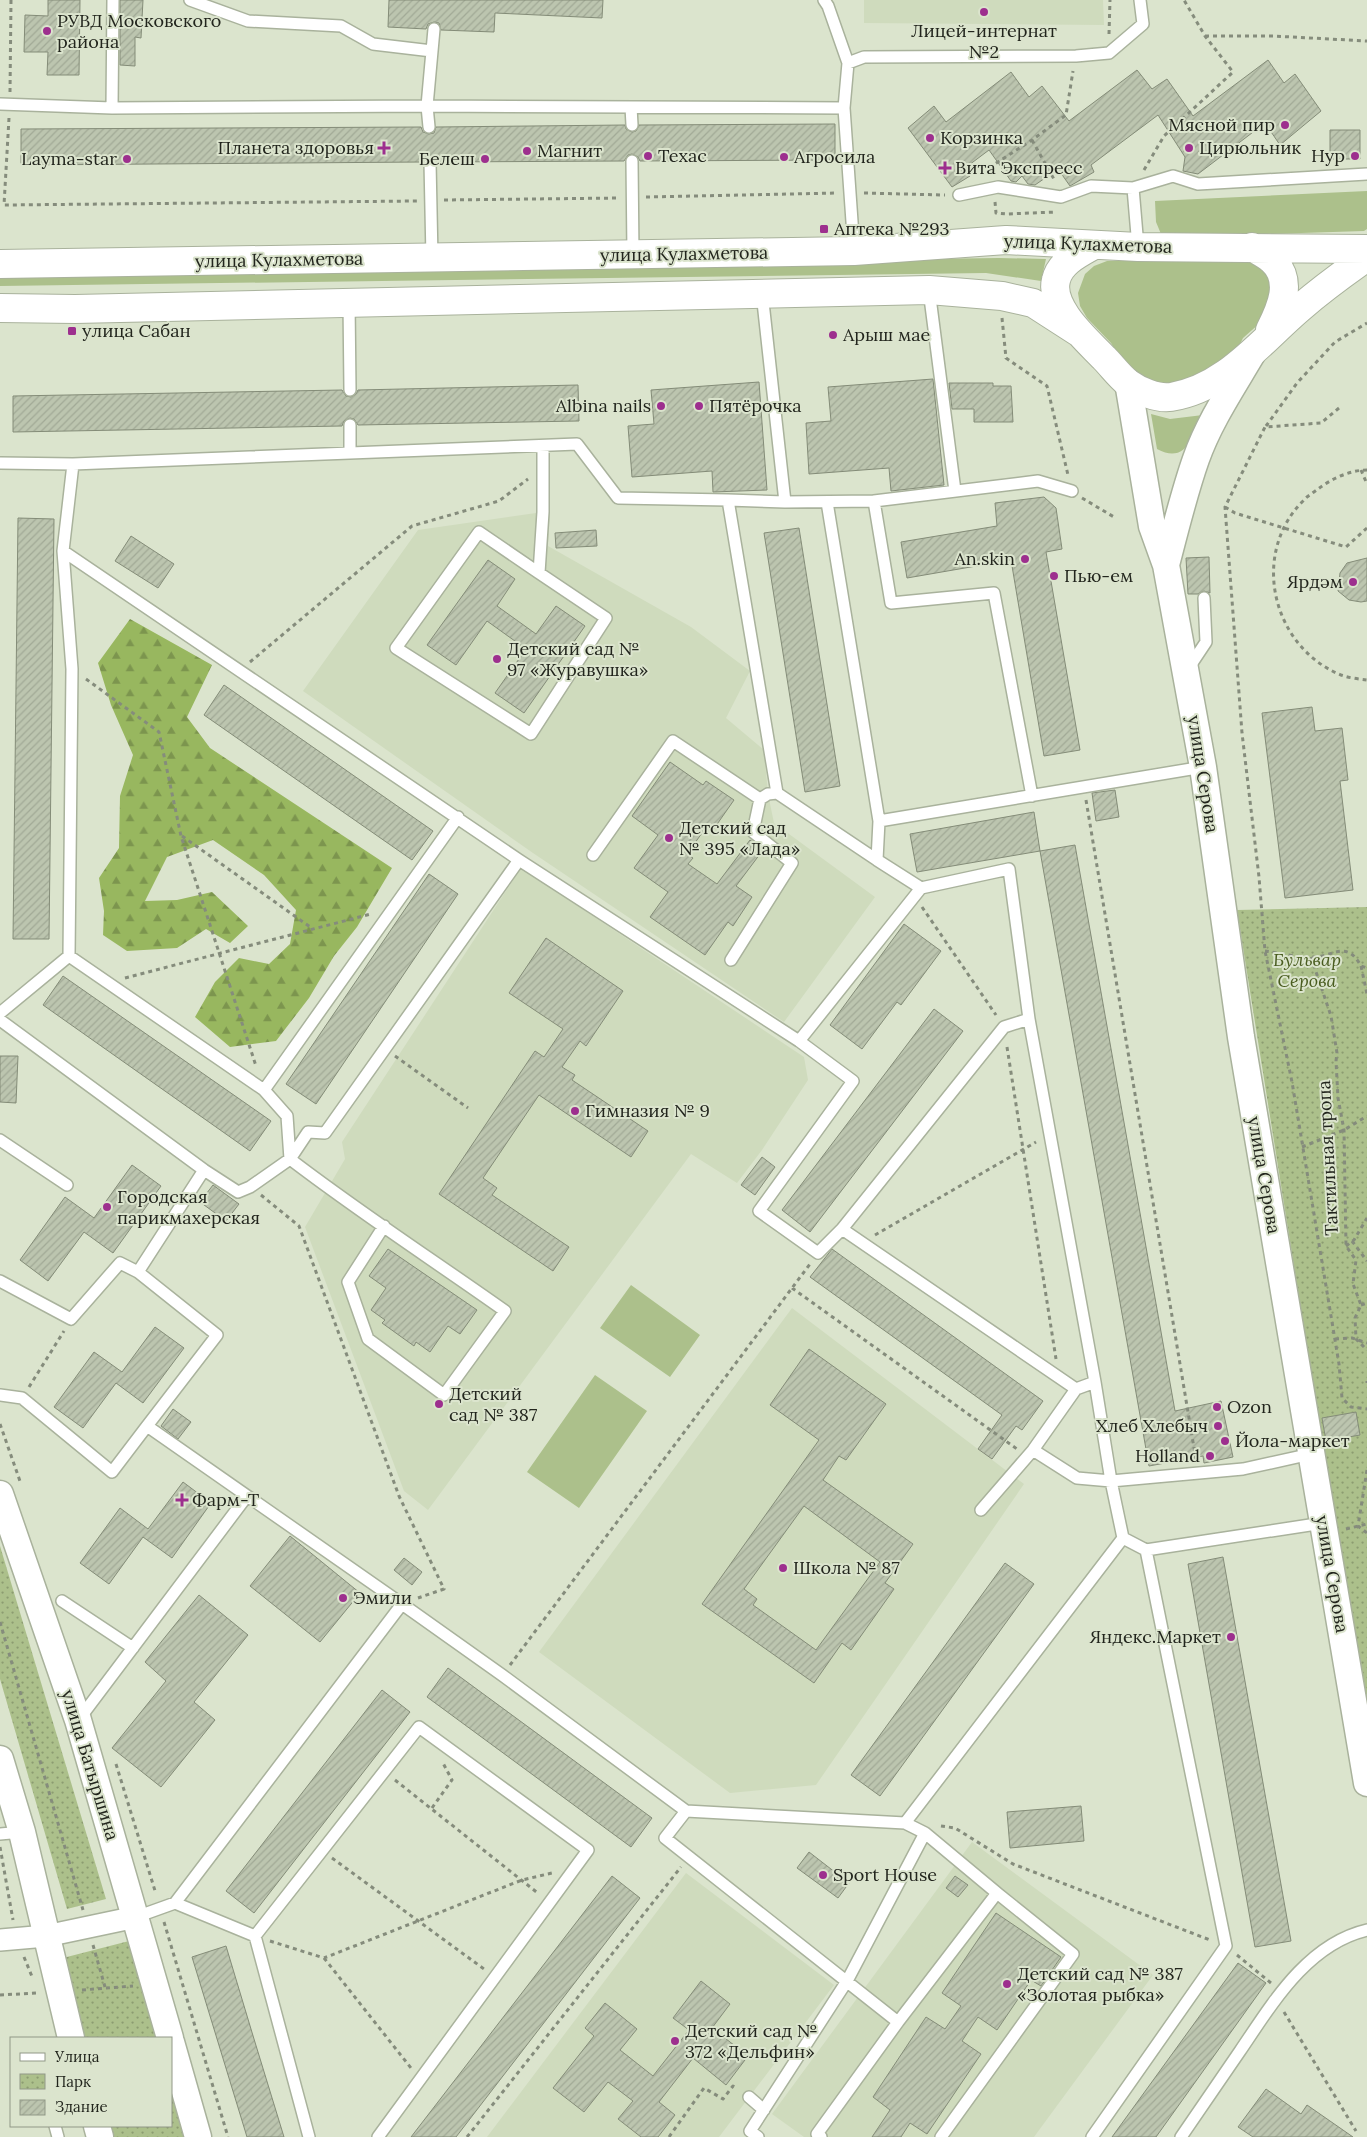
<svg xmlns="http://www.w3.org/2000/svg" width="1367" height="2137" viewBox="0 0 1367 2137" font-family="Lora,serif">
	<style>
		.built { fill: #cfdbbd }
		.grass { fill: #acc08b }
		.forest { fill: url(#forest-firs) }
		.park { fill: url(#park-dots) }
		.building { fill: url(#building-hatch); stroke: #848c78; fill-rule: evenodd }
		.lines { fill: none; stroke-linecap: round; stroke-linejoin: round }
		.service-casing { stroke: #a9b29c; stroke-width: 14 }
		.minor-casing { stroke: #a9b29c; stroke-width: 24 }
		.tertiary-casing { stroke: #a9b29c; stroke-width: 29 }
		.secondary-casing { stroke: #a9b29c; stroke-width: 30 }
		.path { stroke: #858c7c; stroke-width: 3; stroke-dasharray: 4 4; stroke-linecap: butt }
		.service { stroke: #fff; stroke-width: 11 }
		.minor { stroke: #fff; stroke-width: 21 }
		.tertiary { stroke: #fff; stroke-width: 26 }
		.secondary { stroke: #fff; stroke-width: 28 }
		.poi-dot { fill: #9d2f8e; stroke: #dbe4cd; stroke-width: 2 }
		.labels { text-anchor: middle; stroke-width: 4; stroke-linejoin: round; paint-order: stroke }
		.poi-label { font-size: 18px; fill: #22251d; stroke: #dbe4cd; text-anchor: start }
		.street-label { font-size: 18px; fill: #22251d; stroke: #dbe4cd }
		.park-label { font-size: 18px; font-style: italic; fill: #495c1f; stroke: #dbe4cd }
	</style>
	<defs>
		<pattern id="forest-firs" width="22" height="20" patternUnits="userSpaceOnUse" patternTransform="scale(1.25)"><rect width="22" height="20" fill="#98b75f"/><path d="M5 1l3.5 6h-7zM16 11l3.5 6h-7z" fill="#7c954e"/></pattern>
		<pattern id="park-dots" width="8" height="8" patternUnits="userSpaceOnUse" patternTransform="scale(1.25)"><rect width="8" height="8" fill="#acc08b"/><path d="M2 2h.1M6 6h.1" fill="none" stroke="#8c9c71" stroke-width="1.8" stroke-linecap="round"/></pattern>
		<pattern id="building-hatch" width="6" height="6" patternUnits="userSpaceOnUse" patternTransform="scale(1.25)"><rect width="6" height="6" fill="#bcc5af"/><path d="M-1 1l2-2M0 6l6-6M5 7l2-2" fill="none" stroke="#a1a996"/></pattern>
	</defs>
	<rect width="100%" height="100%" fill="#dbe4cd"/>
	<path class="built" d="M864 0H1103L1104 25 864 23Z
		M543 512 550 513 548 546 691 627 750 671 726 718 764 750 768 794 774 823 875 897 784 1022 533 853 303 691 418 530Z
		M521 868 804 1057 808 1080 762 1150 737 1183 691 1154 428 1510 404 1491 305 1227 345 1159 342 1142Z
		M792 1308 1024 1484 816 1785 730 1793 539 1652Z
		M972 1842 1153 1975 1034 2137H804L772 2114Z
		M686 1873 834 1985 719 2137H487Z"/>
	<path class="grass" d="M1367 191V229L1364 231 1168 237 1161 234 1156 222 1155 201Z
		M999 258 1046 259 1041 281 986 273 0 286V272Z
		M1107 261H1254L1277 281 1260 323 1243 338 1236 352 1225 363 1168 388 1128 370 1111 343 1087 318 1080 306 1078 293 1085 274 1094 266Z
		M1151 414 1170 419 1203 415C1193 436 1186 465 1157 449Z
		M631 1285 700 1335 670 1377 600 1328Z
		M595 1375 647 1411 579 1508 527 1472Z"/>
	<path class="forest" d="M130 619 212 665 187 717 210 748 392 868 357 927 334 956 309 998 276 1041 230 1047 195 1017 215 982 239 958 269 964 290 944 296 910 264 875 213 840 167 857 145 901 177 900 212 892 248 926 230 943 206 929 177 948 127 951 103 935 104 911 99 878 119 848 120 796 133 755 111 705 98 663Z"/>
	<path class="park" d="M1367 907V1699L1317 1410 1237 910Z
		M0 1546 106 1899 67 1909 0 1679Z
		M129 1941 158 2038H83L59 1959Z
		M171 2086 186 2137H114L110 2126H171Z"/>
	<path class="building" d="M48 0H80L79 75H47L48 52H24L25 15 48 16Z
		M120 0H143L141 38 135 37V66L120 65Z
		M389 0H603L602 18 495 13 494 32 441 30 439 23 434 22 428 24 426 29 388 27Z
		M1268 60 1284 83 1295 74 1321 111 1280 145 1265 123 1198 174 1183 171 1185 157 1158 115 1091 165 1094 172 1070 186 1058 169 1035 185 1028 184 1022 176 1016 182 1011 181 989 150 965 168 970 176 952 187 908 128 934 106 946 122 1011 72 1029 97 1042 86 1069 121 1137 70 1152 89 1167 79 1193 116Z
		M835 124V160L640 161 638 157 632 154 628 155 624 161 438 162 436 158 430 155 426 156 423 162 21 165V129L421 127 423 132 429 134 434 133 436 127 625 125 626 129 632 132 636 131 639 125Z
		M1330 130H1360V159H1330Z
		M933 379 944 485 891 491 889 468 809 474 806 423 831 421 828 387Z
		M759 382 767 490 713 492 712 471 632 477 628 426 654 424 651 390Z
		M949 383H993V386H1011L1013 422H974V409H952Z
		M578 385 579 421 358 425 354 419 350 418 344 421 342 426 13 432V396L342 390 346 396 351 397 356 394 358 390Z
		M1044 497 1056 508 1062 549 1046 552 1080 750 1044 756 1011 560 907 578 901 542 997 526 995 503Z
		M18 518 54 519 49 939H13Z
		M799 528 840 786 805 792 764 533Z
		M596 530 597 546 556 548 555 533Z
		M131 536 174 564 158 588 115 561Z
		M1209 557 1210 593 1204 591 1198 594H1188L1186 558Z
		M1367 558V601L1361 602 1349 600 1338 591 1340 573 1347 563Z
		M488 560 515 579 497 606 536 634 556 606 585 626 524 713 495 693 526 649 487 621 456 665 427 645Z
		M224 685 433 831 412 860 204 715Z
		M1312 707 1315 731 1342 728 1348 780 1340 781 1353 890 1285 898 1262 713Z
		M670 762 703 785 706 781 734 800 713 830 707 826 687 854 693 858 688 864 717 884 750 840 763 850 736 886 752 897 733 926 728 922 705 955 650 917 668 892 634 868 658 835 632 816Z
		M1115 790 1119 817 1096 821 1092 793Z
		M1034 812 1040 851 917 872 910 834Z
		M1075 845 1175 1411 1221 1401 1233 1457 1204 1463 1203 1456 1149 1466 1040 851Z
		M429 874 458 894 316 1104 286 1084Z
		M904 924 941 951 901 1005 897 1002 862 1049 830 1025Z
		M546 938 623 991 586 1046 580 1041 562 1067 575 1075 572 1080 648 1131 631 1157 539 1095 483 1178 497 1188 492 1195 569 1247 553 1271 439 1194 535 1051 544 1057 563 1029 509 993Z
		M63 976 271 1121 250 1151 43 1005Z
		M934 1009 963 1031 810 1232 782 1210Z
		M0 1056H18L16 1103 0 1102Z
		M762 1157 775 1167 755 1195 741 1185Z
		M132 1165 161 1186 113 1253 84 1232 48 1281 20 1260 65 1197 94 1218Z
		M213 1185 239 1204 226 1221 200 1202Z
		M388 1249 477 1310 460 1334 448 1326 430 1352 416 1342 414 1346 382 1323 385 1320 371 1310 386 1288 369 1276Z
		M832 1249 1043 1401 1022 1430 1016 1426 992 1459 978 1449 1002 1415 810 1277Z
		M155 1327 184 1348 143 1403 116 1383 83 1428 54 1407 94 1352 122 1372Z
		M809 1349 886 1404 846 1460 839 1456 823 1480 913 1544 885 1583 894 1589 851 1650 842 1643 814 1683 702 1604 819 1440 770 1405ZM804 1506 880 1562 816 1650 753 1605 757 1599 744 1589Z
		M173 1409 191 1422 178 1439 161 1426Z
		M1356 1412 1360 1435 1326 1441 1322 1418Z
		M183 1482 211 1503 172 1558 143 1537 109 1584 80 1563 120 1508 148 1529Z
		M290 1536 360 1593 320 1642 250 1586Z
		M1223 1557 1291 1941 1255 1947 1188 1564Z
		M404 1558 422 1572 412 1585 394 1570Z
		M1005 1563 1034 1584 880 1796 851 1775Z
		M199 1595 248 1635 194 1702 215 1720 161 1787 112 1748 166 1681 145 1662Z
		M448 1668 652 1818 631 1847 427 1697Z
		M382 1690 410 1712 254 1913 226 1891Z
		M1081 1806 1084 1841 1010 1848 1007 1812Z
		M809 1852 849 1883 838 1898 797 1868Z
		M612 1876 640 1898 456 2137H411Z
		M955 1876 968 1885 958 1897 946 1888Z
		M996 1913 1061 1957 1041 1986 1031 1980 997 2030 978 2017 962 2041 981 2054 927 2134 910 2123 901 2137H872L890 2110 873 2097 926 2017 945 2029 961 2006 942 1993Z
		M226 1946 254 2039 284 2137H247L192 1957Z
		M1238 1963 1266 1983 1156 2137H1112Z
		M701 1981 730 2004 712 2028 748 2056 726 2085 693 2058 659 2102 675 2115 658 2137H641L618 2119 633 2101 608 2082 584 2112 553 2088 594 2036 585 2028 605 2003 637 2029 620 2050 653 2076 689 2030 673 2018Z
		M1266 2089 1301 2114 1307 2105 1353 2137H1253L1238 2127Z"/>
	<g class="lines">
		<g class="service-casing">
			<path id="service" d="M190 0 248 21 341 26 373 44 432 51
				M824 0 828 6 848 63 844 108 854 250
				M848 63 864 57 1076 56 1109 53 1143 24 1140 0
				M0 104 112 108 427 106 844 108
				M631 107 632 125
				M112 108 113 0
				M429 127 427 106 434 29
				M632 161 633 254
				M430 162 432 258
				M1133 188 1138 247
				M959 195 998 187 1061 197 1091 186 1133 188 1173 176 1198 184 1367 174
				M929 290 955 491
				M762 293 785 502 728 500 777 793 877 860
				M349 302 350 390
				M350 425V453
				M0 463 73 464 63 551 72 669 69 956 0 1013
				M73 464 577 444 618 498 728 500
				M874 501 891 603 994 593 1032 796
				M785 502 874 501 1038 481 1072 491
				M827 502 879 821
				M63 551 519 860 799 1041 921 888 1009 869 1029 1019 1095 1382 1111 1481 1123 1538 1146 1550 1323 1523
				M539 573 606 618 531 734 396 648 479 532 539 573 543 512V446
				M1188 669 1206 642 1204 598
				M593 855 673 741 760 799
				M921 888 877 860 879 821 1203 767
				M69 956 264 1090 458 817
				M731 960 792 863 753 832 760 799 768 794 777 793
				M0 1020 204 1170 238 1192 250 1187 290 1159 308 1132 325 1133 519 860
				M799 1041 853 1081 759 1211 818 1253 842 1229 1004 1027 1029 1019
				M264 1090 287 1116 290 1159C359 1212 433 1260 505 1311L444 1395 368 1339 348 1282 384 1226
				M0 1140 67 1185
				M842 1229 1076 1389 1095 1382
				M138 1272 217 1335 147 1426
				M0 1281 71 1319 120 1263 138 1272 204 1170
				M0 1395 22 1398 112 1472 147 1426 402 1604
				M1033 1450 1077 1478 1111 1481 1243 1469 1311 1454
				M981 1510 1033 1450 1076 1389
				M62 1601 133 1648
				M80 1718 247 1496
				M686 1811 665 1838 898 2022 997 1893 925 1833
				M0 1834 22 1832
				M175 1903 402 1604 502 1675 686 1811 905 1823 1123 1538
				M136 1917 175 1903 255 1936
				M749 2097 764 2110
				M55 2126 58 2137
				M309 2137 255 1936 419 1727 588 1850 378 2137
				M758 2137 750 2131 847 1981 925 1833 905 1823
				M821 2137 817 2134 898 2022
				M941 2137 1073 1954 997 1893
				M1092 2137 1226 1946 1146 1550
				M1181 2137C1201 2108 1220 2080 1240 2051 1272 2004 1307 1944 1367 1930"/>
		</g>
		<g class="minor-casing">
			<path id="minor" d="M0 1940 46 1936 136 1917"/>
		</g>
		<g class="tertiary-casing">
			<path id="tertiary" d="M1128 382 1152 526 1166 565 1203 767 1241 1037 1367 1783
				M1166 565C1175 530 1184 493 1196 459 1209 422 1232 388 1252 354
				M0 1494 78 1720 170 2038
				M0 1759 22 1832 71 2038
				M171 2042 198 2137
				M97 2126 100 2137"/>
		</g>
		<g class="secondary-casing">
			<path id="secondary" d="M1094 245C1080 253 1060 262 1056 280 1049 308 1087 340 1104 358 1112 366 1119 376 1128 383 1139 391 1157 399 1171 397 1226 388 1260 342 1300 308 1321 290 1344 273 1367 257
				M1252 247C1258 251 1267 255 1272 260 1294 280 1281 308 1270 330
				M0 264 854 251 1006 240 1138 247 1367 249
				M0 308 75 309 929 290 1002 296 1033 303 1078 332"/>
		</g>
		<path class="path" d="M1109 34 1110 0
			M1205 36H1273L1367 41
			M10 92 11 0
			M9 118 4 205 417 201
			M1032 140 1055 181
			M1144 170 1164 136 1233 72 1205 36 1184 0
			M989 174 987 169 1032 140 1066 115 1073 71
			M864 193 945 195
			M646 197 837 193
			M444 200 620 198
			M995 202 996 213 1007 214 1056 212
			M1002 318 1006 358 1047 386 1068 475
			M1339 408 1321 423 1265 427 1225 507 1242 733 1259 877 1265 951 1292 1082 1339 1364 1342 1398 1351 1407 1367 1409
			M1266 426 1297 383 1335 342 1367 323
			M1361 470 1367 484
			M1367 470C1350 470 1331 479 1318 489 1313 493 1307 496 1303 501 1250 554 1272 647 1341 675 1349 678 1359 679 1367 680
			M1082 498 1114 517
			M1225 507 1235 513 1346 547 1367 528
			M250 662 412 526 499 501 528 479
			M86 679 159 732 181 836 256 1066
			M1086 800 1196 1460
			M182 836 313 929
			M922 907 996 1015
			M1265 951C1280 953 1298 958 1313 957 1334 957 1346 939 1361 966L1367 968
			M1311 957 1331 1016 1337 1053 1336 1061 1338 1098 1344 1130 1346 1246 1356 1260 1353 1284 1361 1305 1355 1318 1356 1339 1367 1350
			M1361 966 1367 994
			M125 978 371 914
			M1007 1047 1056 1359
			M395 1056 468 1108
			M1302 1147 1344 1130 1367 1116
			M261 1195 299 1226 399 1496 444 1589 418 1598
			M875 1235 1036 1142
			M1352 1241 1367 1261
			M1346 1246 1354 1240 1367 1218
			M792 1288 1017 1449
			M1361 1305 1367 1303
			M1335 1339 1352 1338 1367 1343
			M1367 1381V1383
			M29 1387 64 1331
			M0 1424 21 1484
			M1367 1470 1358 1526 1367 1533
			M1346 1529 1367 1524
			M0 1622 83 1910
			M510 1665 810 1264
			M116 1764 156 1894
			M395 1780 539 1894
			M432 1808 452 1780 443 1763
			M941 1826 955 1828 1013 1864 1210 1940
			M0 1847 13 1920
			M332 1858 484 1969
			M164 1922 228 2137
			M270 1941 324 1958 522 1880 552 1873
			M93 1945 105 1987
			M1237 1955 1271 1983
			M24 1957 33 1979
			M324 1958 411 2068
			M82 1990 133 1986
			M0 1995 38 1993V1994
			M1284 2012 1356 2131
			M467 2137 681 1867
			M669 2137 704 2088 723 2099 733 2086 737 2088"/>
		<use href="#service" class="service"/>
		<use href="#minor" class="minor"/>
		<use href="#tertiary" class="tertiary"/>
		<use href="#secondary" class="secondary"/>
	</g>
	<g class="poi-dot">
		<circle cx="984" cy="12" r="5"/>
		<circle cx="47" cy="31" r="5"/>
		<circle cx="1285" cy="125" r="5"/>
		<circle cx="930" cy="138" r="5"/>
		<path d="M381.5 140.5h5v5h5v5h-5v5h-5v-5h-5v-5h5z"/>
		<circle cx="1189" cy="148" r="5"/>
		<circle cx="527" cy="151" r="5"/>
		<circle cx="648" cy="156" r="5"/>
		<circle cx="1355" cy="156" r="5"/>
		<circle cx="784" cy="157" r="5"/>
		<circle cx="127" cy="159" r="5"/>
		<circle cx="485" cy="159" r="5"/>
		<path d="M942.5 160.5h5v5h5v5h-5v5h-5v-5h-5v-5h5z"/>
		<rect x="819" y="224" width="10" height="10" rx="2.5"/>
		<rect x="67" y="326" width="10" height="10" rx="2.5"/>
		<circle cx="833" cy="335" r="5"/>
		<circle cx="661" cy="406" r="5"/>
		<circle cx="699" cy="406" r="5"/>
		<circle cx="1025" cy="559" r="5"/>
		<circle cx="1054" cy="576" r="5"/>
		<circle cx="1353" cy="582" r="5"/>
		<circle cx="497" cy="659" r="5"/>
		<circle cx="669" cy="838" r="5"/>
		<circle cx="575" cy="1111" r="5"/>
		<circle cx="107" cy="1207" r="5"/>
		<circle cx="439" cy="1404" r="5"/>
		<circle cx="1217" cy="1407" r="5"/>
		<circle cx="1218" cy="1426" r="5"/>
		<circle cx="1225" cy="1441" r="5"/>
		<circle cx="1210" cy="1456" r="5"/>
		<path d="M179.5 1492.5h5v5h5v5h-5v5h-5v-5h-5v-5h5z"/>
		<circle cx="783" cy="1568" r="5"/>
		<circle cx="343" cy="1598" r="5"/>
		<circle cx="1231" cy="1637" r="5"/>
		<circle cx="823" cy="1875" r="5"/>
		<circle cx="1007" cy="1984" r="5"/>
		<circle cx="675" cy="2041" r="5"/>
	</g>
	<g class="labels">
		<g class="poi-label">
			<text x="57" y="27">РУВД Московского<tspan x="57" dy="21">района</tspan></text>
			<text x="984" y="37" text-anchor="middle">Лицей-интернат<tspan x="984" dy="21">№2</tspan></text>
			<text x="1275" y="131" text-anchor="end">Мясной пир</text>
			<text x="940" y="144">Корзинка</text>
			<text x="374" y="154" text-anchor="end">Планета здоровья</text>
			<text x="1199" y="154">Цирюльник</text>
			<text x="537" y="157">Магнит</text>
			<text x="658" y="162">Техас</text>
			<text x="1345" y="162" text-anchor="end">Нур</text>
			<text x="794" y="163">Агросила</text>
			<text x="117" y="165" text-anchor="end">Layma-star</text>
			<text x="475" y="165" text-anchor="end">Белеш</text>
			<text x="955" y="174">Вита Экспресс</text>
			<text x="834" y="235">Аптека №293</text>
			<text x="82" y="337">улица Сабан</text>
			<text x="843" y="341">Арыш мае</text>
			<text x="651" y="412" text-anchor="end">Albina nails</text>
			<text x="709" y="412">Пятёрочка</text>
			<text x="1015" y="565" text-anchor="end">An.skin</text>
			<text x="1064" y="582">Пью-ем</text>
			<text x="1343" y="588" text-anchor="end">Ярдәм</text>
			<text x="507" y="655">Детский сад №<tspan x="507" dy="21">97 «Журавушка»</tspan></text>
			<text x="679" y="834">Детский сад<tspan x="679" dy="21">№ 395 «Лада»</tspan></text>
			<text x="585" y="1117">Гимназия № 9</text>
			<text x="117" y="1203">Городская<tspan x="117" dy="21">парикмахерская</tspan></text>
			<text x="449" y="1400">Детский<tspan x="449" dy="21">сад № 387</tspan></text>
			<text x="1227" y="1413">Ozon</text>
			<text x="1208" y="1432" text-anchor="end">Хлеб Хлебыч</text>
			<text x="1235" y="1447">Йола-маркет</text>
			<text x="1200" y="1462" text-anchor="end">Holland</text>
			<text x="192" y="1506">Фарм-Т</text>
			<text x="793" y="1574">Школа № 87</text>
			<text x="353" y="1604">Эмили</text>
			<text x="1221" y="1643" text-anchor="end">Яндекс.Маркет</text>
			<text x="833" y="1881">Sport House</text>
			<text x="1017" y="1980">Детский сад № 387<tspan x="1017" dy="21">«Золотая рыбка»</tspan></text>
			<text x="685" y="2037">Детский сад №<tspan x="685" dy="21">372 «Дельфин»</tspan></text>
		</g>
		<g class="street-label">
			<text transform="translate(1088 244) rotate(2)" y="6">улица Кулахметова</text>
			<text transform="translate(684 254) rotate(-1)" y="6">улица Кулахметова</text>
			<text transform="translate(279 260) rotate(-1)" y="6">улица Кулахметова</text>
			<text transform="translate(1203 774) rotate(81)" y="6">улица Серова</text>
			<text transform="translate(1328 1158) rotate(-93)" y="6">Тактильная тропа</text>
			<text transform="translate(1264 1175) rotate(80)" y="6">улица Серова</text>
			<text transform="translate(1332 1574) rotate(80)" y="6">улица Серова</text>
			<text transform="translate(90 1765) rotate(73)" y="6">улица Батыршина</text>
		</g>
		<g class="park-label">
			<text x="1307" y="966">Бульвар<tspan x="1307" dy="21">Серова</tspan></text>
		</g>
	</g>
	<rect x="10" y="2037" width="162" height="90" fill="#dbe4cd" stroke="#919887"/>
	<rect x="20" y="2053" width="25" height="8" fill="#ffffff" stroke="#919887"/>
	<text x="55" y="2062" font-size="15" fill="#22251d">Улица</text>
	<rect x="20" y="2074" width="25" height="15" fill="url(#park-dots)" stroke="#919887"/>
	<text x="55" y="2087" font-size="15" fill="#22251d">Парк</text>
	<rect x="20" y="2100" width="25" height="15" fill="url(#building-hatch)" stroke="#919887"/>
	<text x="55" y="2112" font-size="15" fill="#22251d">Здание</text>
</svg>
